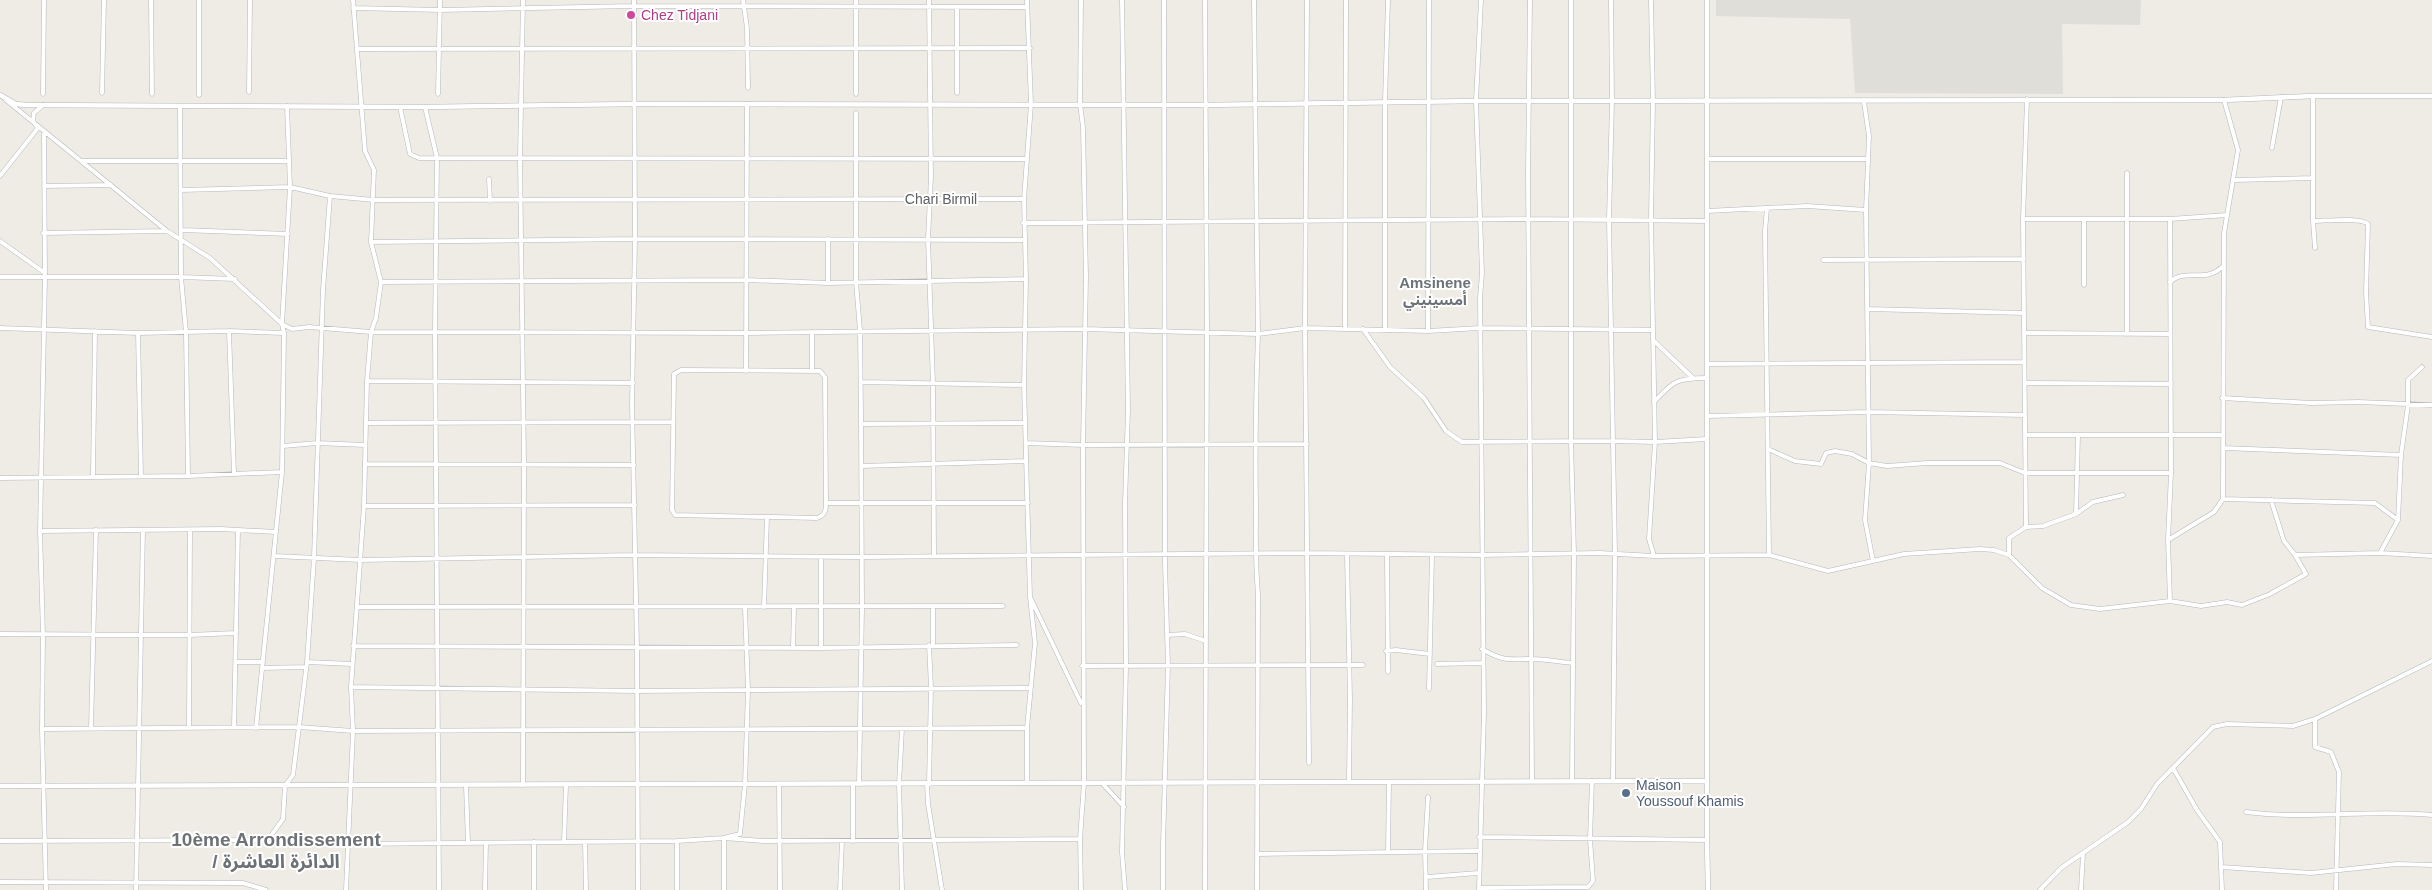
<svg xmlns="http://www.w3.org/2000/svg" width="2432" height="890" viewBox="0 0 2432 890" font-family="Arial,'Noto Sans Arabic',sans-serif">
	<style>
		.industrial { fill: #e0ded9 }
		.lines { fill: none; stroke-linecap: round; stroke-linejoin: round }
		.minor-casing { stroke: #b5b7bb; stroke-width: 5 }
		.tertiary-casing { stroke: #b5b7bb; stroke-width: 5.5 }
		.minor { stroke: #fff; stroke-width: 4 }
		.tertiary { stroke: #fff; stroke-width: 4.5 }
		.hotel-dot { fill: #d1479c; stroke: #fff; stroke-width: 2 }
		.service-dot { fill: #5c6f8a; stroke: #fff; stroke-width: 2 }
		.labels { text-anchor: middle; stroke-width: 4; stroke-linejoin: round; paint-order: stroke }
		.hotel-label { font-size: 14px; fill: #b23c85; stroke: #fff; text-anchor: start }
		.street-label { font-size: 14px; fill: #5c6065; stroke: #fff }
		.service-label { font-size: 14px; fill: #4e5e75; stroke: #fff; text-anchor: start }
		.neighbourhood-label { font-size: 15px; font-weight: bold; fill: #6d7277; stroke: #fff }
		.district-label { font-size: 19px; font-weight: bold; fill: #6d7277; stroke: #fff }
	</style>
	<rect width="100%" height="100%" fill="#efece5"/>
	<path class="industrial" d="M1716 0H2141L2140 25 2062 24 2063 94 1855 93 1850 19 1716 16Z"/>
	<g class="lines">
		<g class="minor-casing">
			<path id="minor" d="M151 0 152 94
				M199 0V95
				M523 0 520 159 524 463 523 785
				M634 0 635 239 632 404 637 648 638 890
				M743 0 747 28 748 88
				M929 0 931 177 928 239 933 384 934 556
				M1027 0 1031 104 1024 199 1026 279 1024 385 1030 597 1035 643 1027 728V783
				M1122 0 1128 410 1125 503 1126 666 1122 852 1125 890
				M1205 0 1207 332 1205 890
				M1307 0 1305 328 1309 763
				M1530 0 1528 173 1532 781
				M1571 0V441L1574 553 1572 781
				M1611 0 1612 102 1609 219 1615 554 1613 781
				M1651 0 1653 101 1651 219 1655 442 1649 539 1654 556
				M957 7V93
				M353 8 441 10 634 6 1027 7
				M357 49 1030 48
				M249 92 250 0
				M102 93 104 0
				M43 94 44 0
				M438 94 440 0
				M856 94V0
				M2313 96V221L2315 248
				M6 100 167 231 210 258 282 324 292 329 309 327 371 332 745 333 1084 329 1258 334 1254 0
				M1864 102 1869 136 1866 210 1869 463 1865 520 1873 561
				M180 106 181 277 186 332 188 476
				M400 107 410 154 419 158 1026 159
				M425 107 437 158 435 332 439 890
				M856 113V281L860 331 861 415 862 608 859 784
				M44 133 45 277 40 531 43 635 42 729 46 890
				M2272 148 2281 97
				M1707 159H1868
				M81 161H288
				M2127 173V334
				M0 176 38 128 33 121 34 113 43 105
				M489 179 490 201
				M2234 180 2313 178
				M44 186 111 185
				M181 190 290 187 330 196 374 200 1024 199
				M1767 208 1765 231 1769 555
				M1707 211 1807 206 1866 210
				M2023 219H2170L2227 215
				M2084 219V285
				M2313 221C2325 221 2361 217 2368 224L2366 292 2368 327 2432 337
				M1023 223 1529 219 1707 221
				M182 230 288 234
				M43 233 167 231
				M0 241 45 273
				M371 242 635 239 1024 240
				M1823 260 2024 259
				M0 277H181L235 279
				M381 282 747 280 828 283 1026 279
				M2170 282C2186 267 2206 285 2224 265
				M828 283V239
				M1867 309 2024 313
				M0 328 138 333 229 331 284 333
				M1345 329 1346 0
				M1363 329 1390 367 1424 398 1446 431 1462 442 1612 441 1655 442 1707 439
				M1385 330V102L1388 0
				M229 331 234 474
				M1428 331 1429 0
				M138 333 141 476
				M2024 333 2170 334
				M1653 340 1693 378
				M1707 364 2024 362
				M681 370 820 371 825 377 826 503C826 511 825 515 817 518L675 515 672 510 674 374Z
				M746 371 747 104
				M812 371V332
				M367 381 633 383
				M861 382 1024 385
				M2025 383 2171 384
				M2222 398 2311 403 2359 402 2432 405
				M1654 402C1674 380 1678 378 1707 378
				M1707 416 1867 412 2025 415
				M366 423 673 422
				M861 424 1025 423
				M2025 435H2223
				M1026 443 1083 445 1307 444
				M283 446 317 443 365 445
				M2223 448 2401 455
				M1768 449 1795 461 1821 464 1826 453 1835 451 1852 454 1869 463 1887 466 1927 463H2000L2025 473H2171
				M365 464 634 465
				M861 466 1025 461
				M93 475 95 331
				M0 478 188 476 282 472
				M2223 499 2375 503 2398 520
				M2271 500 2284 541 2295 555
				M826 503H1028
				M364 506 635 505
				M2076 514 2078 435
				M2026 527 2023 219 2027 99
				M40 531 221 529 276 532
				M2168 540 2214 512 2223 499 2224 233 2238 150 2224 100
				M2380 553 2398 520 2401 455 2408 405V380L2422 367
				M1347 555 1350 699 1349 782
				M1387 555 1388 672
				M2009 555V538L2026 527 2043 526 2076 514 2093 502 2123 495
				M275 556 360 560 634 555 861 557 1307 553 1482 555 1600 553 1654 556 1769 555 1828 571 1904 554 1980 549 1994 550 2009 555 2042 588 2071 605 2100 609 2170 601 2201 606 2227 602 2242 605 2270 594 2306 574 2295 555 2380 553 2432 556
				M821 557V648
				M1031 599 1081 703
				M2170 601 2168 540 2171 473 2170 219
				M358 607 1003 606
				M764 607 767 517
				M933 608V645
				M0 634 190 635 235 633
				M1167 635 1185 634 1206 641
				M353 646 821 648 1017 645
				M793 647 794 607
				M1482 649C1504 662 1509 659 1532 659 1546 659 1559 662 1573 663
				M1386 651 1396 650 1430 654
				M236 662H263
				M307 662 352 664
				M1437 664 1482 663
				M1082 666 1363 665
				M262 668 306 667
				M351 687 637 691 1030 688
				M1429 689 1432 555
				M2315 719V747L2331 752 2339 772 2336 890
				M234 727 238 530
				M91 728 96 530
				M189 728 190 530
				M256 728 282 472 284 333 282 324 290 187 287 106
				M42 729 299 727 353 731 1027 728
				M2173 768 2197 810 2220 842 2222 890
				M1102 783 1124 807
				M779 784 780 890
				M927 784 928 804 942 890
				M929 784 931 687 929 645
				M466 786 468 843
				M2246 812C2308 820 2370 809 2432 815
				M1479 837 1707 840
				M1080 839 1081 890
				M0 841 265 840 270 837 283 819 285 786 293 775 307 662 314 558 323 290 330 196
				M853 841V784
				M534 842V890
				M564 842 566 785
				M585 842 586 890
				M349 844 677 841 724 838 763 841 1080 839 1084 783 1083 445 1086 277 1083 127 1080 104 1081 0
				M1388 851 1389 782
				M1258 854 1478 851
				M2222 867 2311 873 2397 864 2432 865
				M1427 877 1478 873
				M0 882 243 883 266 890
				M1479 888 1588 887 1593 881 1590 839 1592 781
				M136 890 143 530
				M346 890 353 731 351 687 364 506 367 381 371 332 376 318 381 282 371 242 374 170 365 151 353 0
				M485 890 486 843
				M677 890V841
				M724 890V838L740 834 745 784 748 690 745 608
				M840 890 842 841
				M902 890 899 784 902 729
				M1163 890V845L1168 665 1165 563 1164 0
				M1257 890 1258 593C1255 563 1256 535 1256 505 1255 448 1256 391 1258 334L1305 328 1428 331 1480 328 1653 330
				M1426 890 1425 851 1428 797
				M1479 890 1484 712 1480 298 1482 273 1476 101 1481 0
				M2040 890 2061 868 2128 822 2141 809 2157 784 2213 727 2227 724 2293 726 2315 719 2432 661
				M2081 890 2083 854"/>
		</g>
		<g class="tertiary-casing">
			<path id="tertiary" d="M1707 0V840L1708 890
				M0 95 16 104 26 105 425 107 634 104 1204 105 1476 101 2224 100 2313 96H2432
				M0 786 1707 781"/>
		</g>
		<use href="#minor" class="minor"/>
		<use href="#tertiary" class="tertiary"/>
	</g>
	<circle class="hotel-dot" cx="631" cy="15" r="5"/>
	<circle class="service-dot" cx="1626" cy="793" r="5"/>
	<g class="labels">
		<g class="hotel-label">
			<text x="641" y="20">Chez Tidjani</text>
		</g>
		<g class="street-label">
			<text x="941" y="204">Chari Birmil</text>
		</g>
		<g class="service-label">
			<text x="1636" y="790">Maison<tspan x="1636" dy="16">Youssouf Khamis</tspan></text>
		</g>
		<g class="neighbourhood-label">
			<text x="1435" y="288">Amsinene<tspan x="1435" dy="17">أمسينيني</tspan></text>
		</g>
		<g class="district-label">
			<text x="276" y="846">10ème Arrondissement<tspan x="276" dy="22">/ الدائرة العاشرة</tspan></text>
		</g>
	</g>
</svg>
